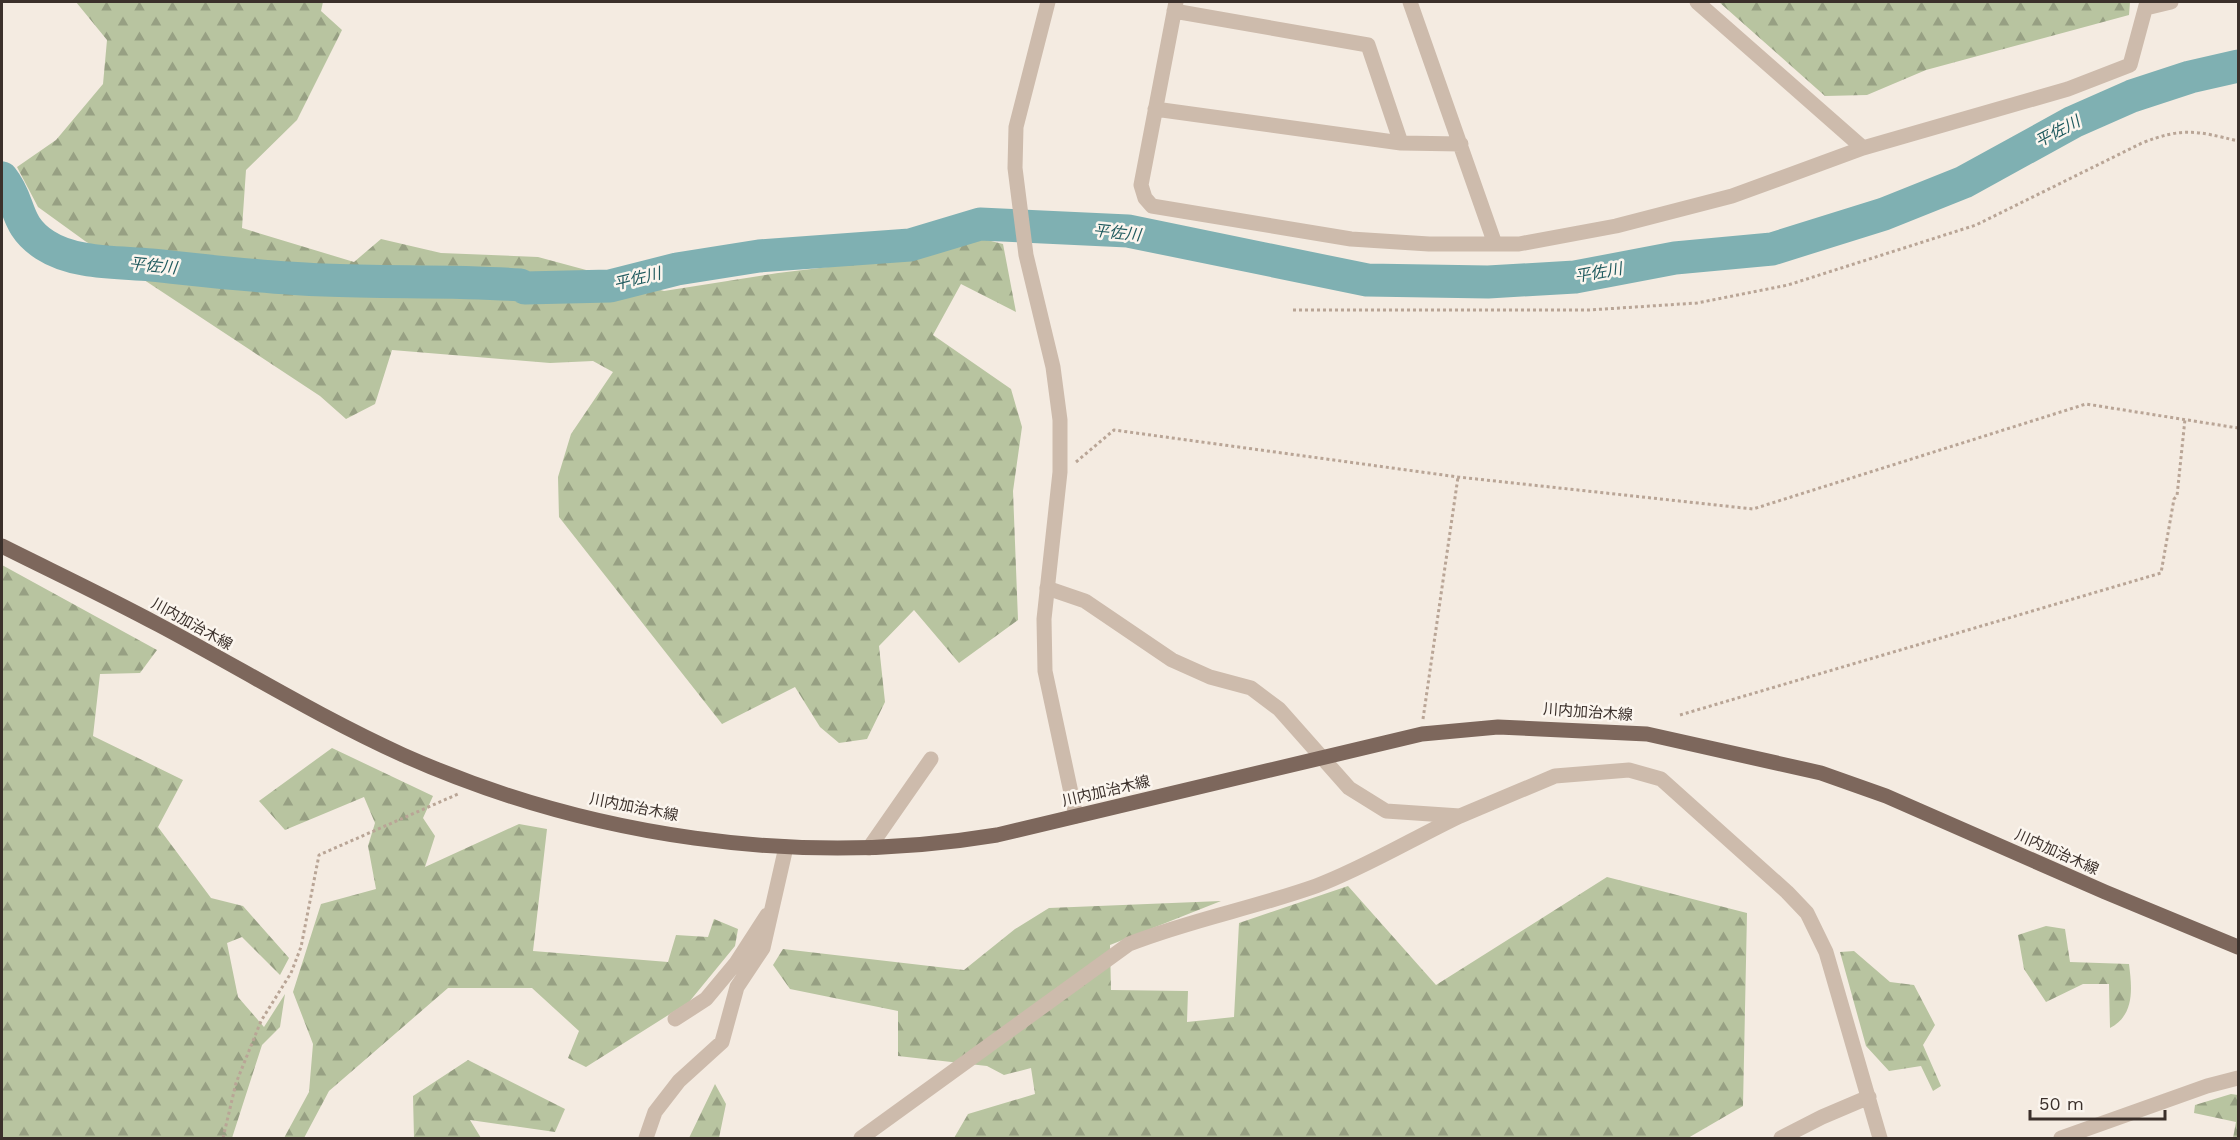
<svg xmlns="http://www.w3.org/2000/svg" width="2240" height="1140" viewBox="0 0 2240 1140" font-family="'Work Sans','Noto Sans JP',sans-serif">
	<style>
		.forest { fill: url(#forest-firs) }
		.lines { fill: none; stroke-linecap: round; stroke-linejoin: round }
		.river { stroke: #7fb0b2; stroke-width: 33 }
		.path { stroke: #b9a596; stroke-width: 3; stroke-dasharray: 3 3; stroke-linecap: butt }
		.minor { stroke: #cdbbac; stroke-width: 15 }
		.tertiary { stroke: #cdbbac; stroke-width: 15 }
		.primary { stroke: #7d675c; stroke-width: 15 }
		.labels { text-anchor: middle; stroke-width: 5; stroke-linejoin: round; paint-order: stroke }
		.street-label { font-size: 15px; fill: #3b302b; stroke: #fbf5ee }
		.water-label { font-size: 16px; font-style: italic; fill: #1f5a5e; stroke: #fbf5ee }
	</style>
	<defs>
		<pattern id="forest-firs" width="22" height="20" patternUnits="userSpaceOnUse" patternTransform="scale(1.5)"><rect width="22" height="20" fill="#b8c4a0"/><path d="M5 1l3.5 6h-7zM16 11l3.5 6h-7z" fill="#97a083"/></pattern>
	</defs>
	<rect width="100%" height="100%" fill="#f4ebe1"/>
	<path class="forest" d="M76 2H323L321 11 342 30 297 120 246 170 242 228 354 262 381 239 441 253 538 257 664 291 778 273 928 255 979 238 1003 244 1016 312 961 284 933 335 1011 389 1022 427 1013 491 1018 620 959 663 914 610 879 646 885 702 867 739 839 743 820 727 795 687 722 724 559 517 558 477 571 434 613 372 593 361 550 363 392 350 375 404 346 419 320 396 85 241 38 207 17 167 56 140 103 84 107 40Z
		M1719 2H2130L2129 15 1926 70 1867 95 1825 96Z
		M2 565 157 650 140 673 100 674 93 736 183 780 158 827 211 898 243 906 289 958 280 975 242 937 227 943 238 997 264 1027 285 994 280 1027 262 1045 232 1138H2Z
		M332 748 433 796 423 818 435 836 425 867 519 824 547 829 533 951 668 962 676 935 708 937 714 919 738 929 735 946 689 1002 586 1067 568 1058 579 1031 532 988H448L329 1091 304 1138H284L309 1092 313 1044 293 992 321 904 376 889 368 846 375 823 364 797 285 830 259 801Z
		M1607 877 1747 913 1743 1106 1688 1138H954L968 1114 1035 1094 1031 1068 1004 1075 987 1066 898 1056V1011L790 989 773 965 783 949 964 970 1015 929 1049 908 1221 901 1110 945 1111 990 1188 991 1187 1022 1234 1017 1239 923 1348 886 1436 985Z
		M2046 926 2065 929 2070 962 2129 964C2132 988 2135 1015 2110 1028L2109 984H2083L2046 1002 2024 969 2018 935Z
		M1854 951 1890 982 1914 985 1935 1025 1923 1045 1941 1086 1933 1091 1921 1066 1889 1071 1866 1046 1840 952Z
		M468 1060 565 1109 555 1132 470 1120 481 1138H414L413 1096Z
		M715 1084 726 1104 719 1138H689Z
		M2231 1094 2238 1095V1138H2233L2236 1122 2194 1113 2195 1105Z"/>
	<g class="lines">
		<path class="river" d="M2 178C22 203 13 224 45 245 74 264 117 262 151 265 209 271 266 278 324 280 389 283 455 280 520 285L525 288 610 286 677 269 759 256 910 245 980 224 1128 231 1367 280 1488 282 1575 277 1675 258 1772 249 1884 214 1964 182 2073 122 2132 96 2190 77 2238 66"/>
		<path class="path" d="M1293 310H1589L1697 303 1788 285 1976 225 2142 143C2183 127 2197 131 2238 141
			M1076 462 1114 430 1458 477 1753 509 2086 404 2238 428
			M1680 715 2161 573 2174 499 2177 496 2185 419
			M1423 719 1458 477
			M223 1138 236 1083 261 1021 291 973 301 947 319 855 458 794"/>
		<path class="minor" d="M1176 2 1141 185 1145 198 1152 206 1351 239 1429 244H1519L1616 226 1732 196 1863 148 2068 89 2130 65 2147 2
			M1410 2 1495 244
			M1697 2 1863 148
			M2146 8 2171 2
			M1174 11 1368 45 1401 143
			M1155 109 1401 143 1461 144
			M1047 588 1085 601 1172 660 1210 677 1251 688 1279 709 1349 788 1386 811 1460 816 1555 776 1629 770 1661 779 1787 892 1807 913 1826 952 1880 1138
			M869 848 931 759
			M675 1019 706 999 736 963 767 915
			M646 1138 655 1112 679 1081 722 1042 737 987 763 948 786 847
			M861 1138 1129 944C1190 920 1254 908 1316 886 1362 869 1414 838 1460 816
			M1781 1138 1822 1117 1869 1097
			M2061 1138 2207 1086 2238 1078"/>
		<path class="tertiary" d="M1048 2 1016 127 1015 168 1026 255 1053 367 1060 420V472L1044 619 1045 671 1076 816"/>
		<path class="primary" d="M2 546C54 572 107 597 159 625 240 668 319 717 403 755 587 837 799 868 997 835L1422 734 1498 727 1647 734 1821 773 1886 796 2105 892 2238 947"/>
	</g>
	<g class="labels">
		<g class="street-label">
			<text transform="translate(192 624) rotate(29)" y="5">川内加治木線</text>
			<text transform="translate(1588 712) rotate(4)" y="5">川内加治木線</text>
			<text transform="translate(1106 791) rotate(-13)" y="5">川内加治木線</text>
			<text transform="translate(634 807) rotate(11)" y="5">川内加治木線</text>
			<text transform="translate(2057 852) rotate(24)" y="5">川内加治木線</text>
		</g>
		<g class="water-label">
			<text transform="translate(2057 131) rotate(-28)" y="6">平佐川</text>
			<text transform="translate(1117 232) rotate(6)" y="6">平佐川</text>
			<text transform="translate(153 265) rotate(6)" y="6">平佐川</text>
			<text transform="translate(1598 272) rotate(-10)" y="6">平佐川</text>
			<text transform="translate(637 278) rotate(-14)" y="6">平佐川</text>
		</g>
	</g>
	<rect width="2240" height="1140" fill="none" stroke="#3b302b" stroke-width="6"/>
	<path d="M2030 1110v9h135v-9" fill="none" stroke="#3b302b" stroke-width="3"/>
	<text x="2039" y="1110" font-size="18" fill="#3b302b" stroke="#fbf5ee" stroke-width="4.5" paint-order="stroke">50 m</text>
</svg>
